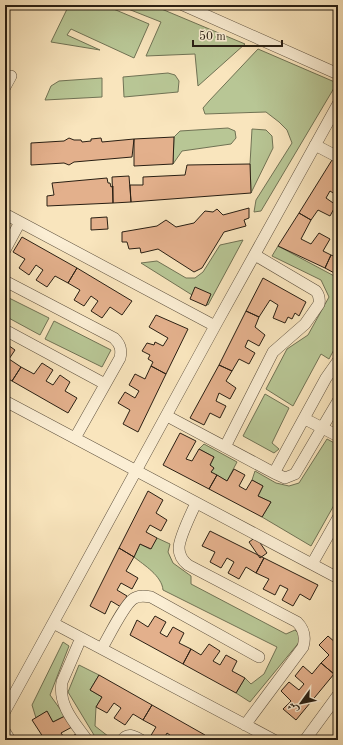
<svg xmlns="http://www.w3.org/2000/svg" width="343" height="745" viewBox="0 0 343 745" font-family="'Old Standard TT',Amiri,serif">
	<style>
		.green { fill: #b8c695; stroke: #707254 }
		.building { fill: #e3b08c; stroke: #291f13 }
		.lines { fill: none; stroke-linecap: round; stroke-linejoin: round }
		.minor-casing { stroke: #5d503e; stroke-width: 12 }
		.minor { stroke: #fbeed4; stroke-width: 11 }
	</style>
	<rect width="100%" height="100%" fill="#f9e5bd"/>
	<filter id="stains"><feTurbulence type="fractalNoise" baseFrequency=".005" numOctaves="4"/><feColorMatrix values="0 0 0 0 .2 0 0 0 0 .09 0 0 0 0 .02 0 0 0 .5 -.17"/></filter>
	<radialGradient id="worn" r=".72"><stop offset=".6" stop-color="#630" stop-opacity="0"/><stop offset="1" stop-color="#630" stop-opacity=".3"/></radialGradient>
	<path class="green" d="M69 5H104L149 24 134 58 71 29 67 35 100 50 51 42Z
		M118 5H152L245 44 198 86 195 54 146 56 161 22Z
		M258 49 337 83 261 211 254 212 256 200 292 143 287 130 279 122 266 112 205 114 203 108 209 101Z
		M168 73 175 75 179 81 178 92 124 97 123 77Z
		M102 78V97L45 100 51 86 59 81Z
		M228 128 235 131 236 138 231 144 182 151 173 164 174 137 180 131Z
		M252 129 266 130 272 136 273 148 251 193 250 164Z
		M243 240 208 305 141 263 157 261 186 278H195L203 272 220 245Z
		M278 246 338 278V342L329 359 321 354 293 406 266 389 287 349 308 335 329 297 321 280 272 256Z
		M5 296 49 318 40 335 5 316Z
		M54 321 111 350 102 367 45 339Z
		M265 394 289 408 272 443 279 449 274 453 243 436Z
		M327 439 338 445V498L311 546 262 517 271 502 258 496 263 486 252 480 255 471 276 483 289 486 299 483Z
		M204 444 237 462 227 481 211 472 214 468 210 465 214 457 199 449Z
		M157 538 170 544 168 552 173 563 191 576V584L286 634 295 630 300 635 301 640 250 702 236 693 245 678 251 684 264 674 277 647 163 590C162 576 144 565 134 557L140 544 150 549Z
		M63 642 69 646 50 695 65 716 53 722 46 712 36 718 32 705Z
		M79 665 99 675 90 690 102 697 96 707 95 726 113 740H97L68 692Z"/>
	<path class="building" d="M174 137 173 164 134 166V139Z
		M69 138 74 140H81L82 142 91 141V139L101 138 102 142 134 139 132 157 74 162 69 165 64 163 31 165V143L64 141Z
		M332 160 338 163V196L330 191 326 198 336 205 330 216 318 210 311 220 299 213Z
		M250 164 251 193 131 202 130 185H143V177L185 175 187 165Z
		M129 176 131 202 113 203 112 177Z
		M107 178 108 183H110L111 187 113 186V203L47 206V196L54 195 52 183Z
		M249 208V218L244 220 246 226 224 232 202 268 194 272 158 249 141 253 140 248 129 249 127 242H122V232L157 226 166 220 176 227 194 223 205 211 213 212 217 209 223 215Z
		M299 213 311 220 301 239 311 244 319 233 330 239 323 251 331 255 325 268 278 246Z
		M107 217 108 229 91 230V218Z
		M22 237 77 268 68 283 55 276 47 287 36 280 43 270 36 265 29 275 19 268 25 259 13 252Z
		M331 255 338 258V275L325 268Z
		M77 268 132 301 122 315 110 307 102 318 91 311 98 301 91 296 84 306 74 300 80 290 68 283Z
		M263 278 306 302 299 316 295 313 292 319 288 317 285 323 273 318 278 305 270 300 259 317 246 311Z
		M195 287 211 294 206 306 190 299Z
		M246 311 259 317 255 327 265 335 259 346 248 340 245 347 255 353 249 364 239 359 232 371 219 365Z
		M156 315 188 329 166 374 151 366 153 362 148 359 150 355 142 351 147 343 154 345 155 342 163 346 168 338 149 327Z
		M5 343 15 350 9 359 21 367 12 381 5 377Z
		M42 363 53 370 46 381 53 385 60 375 70 382 65 391 77 398 68 413 12 381 21 367 34 374Z
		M219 365 232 371 226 381 236 388 230 399 219 393 216 401 226 406 220 418 210 413 204 425 190 418Z
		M151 366 166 374 138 432 123 424 130 410 118 403 125 392 135 398 139 391 129 385 135 374 145 379Z
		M180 433 196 441 186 459 192 461 199 449 214 457 210 465 214 468 211 472 217 475 209 489 163 465Z
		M234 469 245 475 239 486 246 490 252 480 263 486 258 496 271 502 262 517 209 489 217 475 227 481Z
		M148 491 163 500 156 513 167 520 161 531 150 525 146 532 157 538 151 549 140 544 134 557 119 548Z
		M210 531 264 558 256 573 246 567 239 579 228 573 234 562 227 558 221 568 210 562 215 552 202 546Z
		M256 537 267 553 260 558 249 542Z
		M119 548 134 557 126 571 138 578 132 589 121 583 117 590 127 596 121 607 111 601 105 614 90 606Z
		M264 558 318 585 310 600 300 594 293 606 282 600 288 589 280 585 275 595 263 589 269 579 256 573Z
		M155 616 166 622 160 633 167 637 173 627 184 633 179 643 191 649 183 664 130 635 137 620 148 627Z
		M338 624V634L333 630Z
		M328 636 337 644 338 642V669L334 674 321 663 329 655 319 645Z
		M209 644 220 651 213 661 220 665 226 655 237 661 232 671 245 678 236 693 183 664 191 649 201 655Z
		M321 663 334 674 296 720 283 709 291 701 281 691 289 682 299 690 304 684 295 676 303 666 312 674Z
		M99 675 152 705 143 720 133 714 125 725 114 718 121 708 114 703 107 713 96 707 102 697 90 690Z
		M152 705 205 735 202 740H173L174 738 167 733 163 740H155L150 737 156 727 143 720Z
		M47 711 53 722 65 716 72 727 61 733 66 740 76 734 80 740H45L32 720Z"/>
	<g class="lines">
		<g class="minor-casing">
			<path id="minor" d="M183 5 338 74
				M5 87 11 76
				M315 145 338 157
				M5 214 215 326
				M5 250 20 222
				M5 281 114 338C120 344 122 349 120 358L75 438
				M5 330 105 384
				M5 401 338 578
				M167 416 274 473 285 478 295 474 338 401
				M305 419 338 436
				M225 447 273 352 305 324 319 304C320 299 319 295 316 291L255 255
				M274 473 326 378 338 361
				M196 503C191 514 179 538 179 548 179 555 183 561 188 565L297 622C304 629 306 637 303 647L245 725
				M312 564 338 518
				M53 623 274 740
				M81 638 62 682C58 705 74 722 87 740
				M102 648C108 638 124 605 133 599 138 595 145 596 151 597L259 657
				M5 711 215 326 338 104
				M5 732 10 740
				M122 740C128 732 134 736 141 740
				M305 740 338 695"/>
		</g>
		<use href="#minor" class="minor"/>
	</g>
	<rect width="343" height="745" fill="none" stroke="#f9e5bd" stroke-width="20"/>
	<rect x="6" y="6" width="331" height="733" fill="none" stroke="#291f13" stroke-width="2"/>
	<rect x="10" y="10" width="323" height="725" fill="none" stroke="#291f13"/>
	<g transform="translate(301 703) rotate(237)" stroke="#fbeed4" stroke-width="3" paint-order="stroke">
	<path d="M0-3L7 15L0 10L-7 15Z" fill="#291f13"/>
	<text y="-6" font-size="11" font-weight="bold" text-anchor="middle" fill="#291f13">ش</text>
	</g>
	<path d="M193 40v6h89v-6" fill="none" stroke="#291f13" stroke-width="2"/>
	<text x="199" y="40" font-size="12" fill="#291f13" stroke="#fbeed4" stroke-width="3" paint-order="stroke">50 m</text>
	<rect width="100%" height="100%" filter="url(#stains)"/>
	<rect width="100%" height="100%" fill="url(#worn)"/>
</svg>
